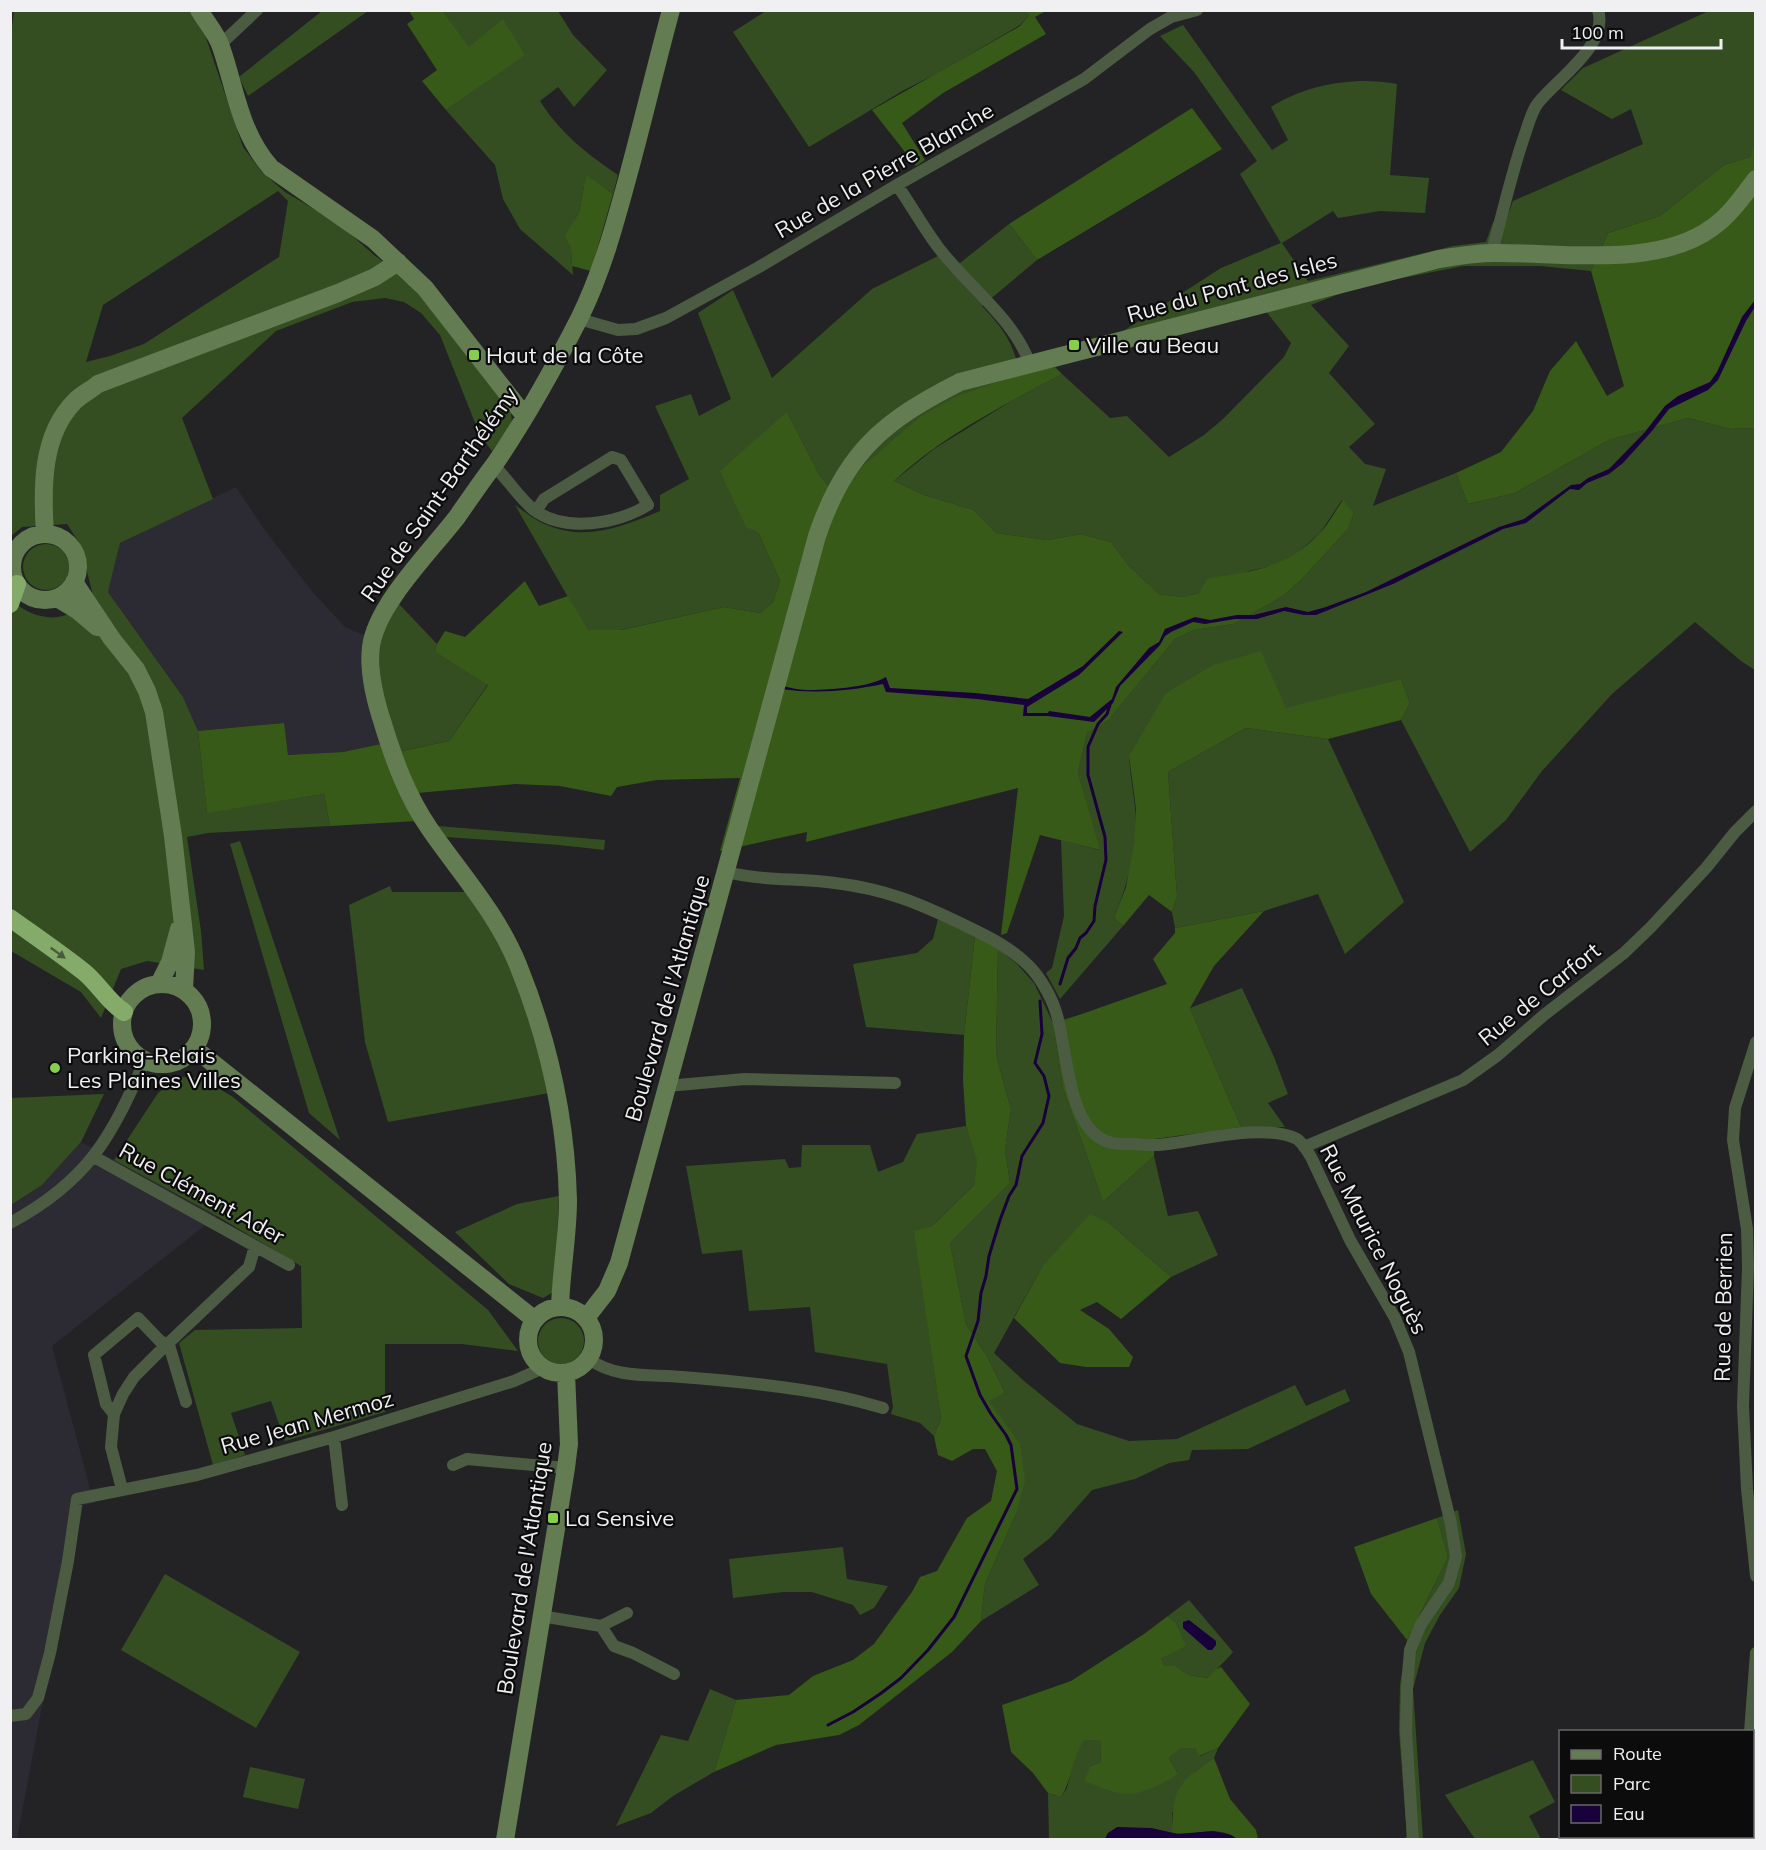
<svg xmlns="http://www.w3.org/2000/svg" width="1766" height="1850" viewBox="0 0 1766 1850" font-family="Mulish,sans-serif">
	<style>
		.built { fill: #2c2a32 }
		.green { fill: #344e22; fill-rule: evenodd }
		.forest { fill: #375a18 }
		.water { fill: #19013b }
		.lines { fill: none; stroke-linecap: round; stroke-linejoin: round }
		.stream { stroke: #19013b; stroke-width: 3 }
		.street { stroke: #4c5c42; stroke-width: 12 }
		.secondary { stroke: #637c52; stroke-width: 18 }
		.highway { stroke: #84ab69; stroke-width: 18 }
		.oneway { fill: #485c3b }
		.poi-dot { fill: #86cf4b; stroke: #0c0c0d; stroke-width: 2 }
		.labels { text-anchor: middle; stroke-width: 4.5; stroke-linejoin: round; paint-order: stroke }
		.street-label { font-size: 22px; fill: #f0f0f2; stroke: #0c0c0d }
		.poi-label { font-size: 22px; fill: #f0f0f2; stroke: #0c0c0d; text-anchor: start }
	</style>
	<rect width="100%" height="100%" fill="#232325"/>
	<path class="built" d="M236 487 264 529 311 590 345 627 381 642 380 682 395 741 343 752 288 755 283 723 198 731 183 697 108 592 120 543Z
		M81 1142 217 1216 52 1346 94 1503 83 1505 68 1588 42 1706 17 1839 11 1840V1205L42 1185Z"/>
	<path class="green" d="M1026 10 1029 15 1020 25 938 73 904 90 809 147 733 32 766 11Z
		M1711 10 1755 11 1756 143 1750 157 1724 165 1660 216 1608 233 1591 271 1540 266H1463L1357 287 1311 305 1349 346 1329 373 1375 424 1349 447 1365 464 1386 469 1373 506 1456 473 1468 504 1515 493 1609 440 1688 418 1730 429 1755 428V670L1741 661 1695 622 1612 694 1542 771 1506 820 1470 852 1401 720 1410 703 1401 679 1286 709 1261 652 1129 756C1130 773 1133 790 1135 807 1139 845 1128 883 1114 918L1123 926 1060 999 1046 973 1052 968 1064 916 1061 840 1099 850 1078 773 1087 733 1108 721 1175 639 1194 630 1234 624 1283 596 1302 579 1348 529 1354 513 1342 500 1320 533 1294 556 1276 565 1249 571 1199 593 1183 597 1159 594 1129 566 1111 542 1081 534 1047 540 996 533 974 510 924 495 894 481 934 449 1013 400 1062 374 1110 418 1127 416 1169 457 1204 435 1223 419 1284 357 1291 343 1257 300 1114 337 1221 268 1281 243 1240 174 1257 161 1194 72 1160 36 1183 25 1272 150 1288 140 1271 107C1307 84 1356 76 1397 84L1390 175 1429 178 1425 213 1380 211 1338 218 1333 211 1282 243 1308 281 1453 246 1486 242 1493 222 1505 223 1513 201 1643 144 1631 109 1612 119 1561 90 1583 68Z
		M14 11H190L203 29 243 147 261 171 285 192 338 223 374 255 413 284 511 412 512 424 492 451 480 435 440 335 421 313 404 302 385 298 352 302 276 331 182 418 213 499 120 543 108 592 183 697 198 731 207 812 324 794 330 826 208 833 187 837 201 931 204 970 147 961 121 969 101 1018 81 992 11 951V598C21 612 46 621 63 616 74 613 84 604 94 599L80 544 67 524 22 527 11 536 10 42ZM278 191 288 201 279 257 144 344 110 356 86 362 103 305Z
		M322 11H368L248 96 239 77Z
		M443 11H558L573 35 607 70 574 107 558 87 540 101C560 133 587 154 618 175L613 194 586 176 579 213 566 235 571 249 573 275 520 229 503 199 495 165 446 110 525 54 469 48Z
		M1009 224 1037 260 982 306C1006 332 1011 340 1021 374L840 499 820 476 787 412 758 532 780 581 773 602 760 613 724 607 620 630H587L515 505C525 512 536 521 547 525 586 542 624 526 660 511V495L689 479 655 406 691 394 699 416 731 399 698 313 733 290 772 378 872 289 938 256 950 271Z
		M23 567a23 23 0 1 1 46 0a23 23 0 1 1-46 0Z
		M399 604 437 644 435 652 488 684 449 741 401 751C386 726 376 671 381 642 383 629 392 616 399 604Z
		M1246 728 1328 739 1404 902 1345 954 1318 894 1264 911 1175 928 1172 912 1177 896 1168 772Z
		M438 826 605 840 604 850C552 843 499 841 446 837Z
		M240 841 340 1140 309 1113 230 844Z
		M390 886 392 892H483L511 934 549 1093 388 1122 365 1042 349 905Z
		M938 919 975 936 964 1035 866 1027 853 964 917 953 933 939Z
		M998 948 1017 964 1034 983 1053 1023 1063 1088 1103 1202 1154 1156 1168 1216 1198 1211 1218 1255 1171 1277 1109 1223 1042 1267 994 1353 1024 1381 1077 1424 1129 1441 1177 1439 1295 1385 1306 1406 1345 1389 1350 1401 1248 1449 1192 1450 1189 1460 1169 1463 1135 1479 1092 1490 1050 1538 1023 1559 1039 1585 981 1621 985 1584 1016 1514 1020 1443 988 1401 1005 1393 988 1358 966 1324 950 1243 1010 1183 1005 1150 1011 1109 996 1055Z
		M1242 988 1274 1057 1288 1094 1268 1103 1285 1127H1241L1190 1008Z
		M180 1077 201 1078 233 1097 488 1310 518 1351 462 1344H385V1412L285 1441 271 1401 231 1413 245 1455 213 1465 179 1343 195 1330 302 1328 301 1266 217 1216 114 1160 158 1093Z
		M104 1094 81 1142 42 1185 11 1205V1098Z
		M966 1126 978 1160 974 1185 932 1226 915 1232 941 1419 934 1436 920 1423 891 1414 893 1407 887 1364 815 1352 810 1307 749 1311 742 1250 702 1254 686 1166 785 1159 789 1168 801 1167 802 1145H870L878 1172 903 1162 917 1134Z
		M559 1196 555 1291 543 1298 509 1284 455 1232 517 1204Z
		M538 1341a23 23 0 1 1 46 0a23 23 0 1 1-46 0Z
		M1458 1510 1466 1554 1459 1588 1440 1615 1425 1643 1413 1689 1423 1839 1398 1840 1407 1837 1399 1731 1400 1685 1407 1640 1448 1557 1437 1518Z
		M843 1547 847 1579 888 1586 874 1608 860 1615 853 1605 812 1592H783L733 1598 729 1559Z
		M165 1574 300 1652 256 1728 121 1650Z
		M1189 1600 1233 1652C1225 1662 1216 1669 1207 1678L1189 1675 1175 1666 1164 1667 1161 1659 1185 1646 1176 1623 1168 1616Z
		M710 1689 736 1700 714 1772 673 1796 651 1813 616 1826 661 1735 688 1741Z
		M1100 1739 1101 1762 1091 1766 1178 1774 1169 1758 1180 1747 1195 1748 1200 1756 1218 1748 1214 1758 1194 1772 1172 1813V1833L1151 1828 1108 1833 1105 1839H1049L1048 1793 1061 1797 1067 1788 1076 1753 1083 1740Z
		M1533 1760 1555 1802 1529 1816 1541 1839H1475L1445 1795Z
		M250 1767 305 1779 298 1809 243 1797Z"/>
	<path class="forest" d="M409 11H443L469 47 503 19 525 55 446 110 422 81 437 70 407 24 414 19Z
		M1026 11H1046L1035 17 1046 34 943 93 902 123 925 160 916 166 872 110 1020 26 1029 15Z
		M1192 108 1222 149 1037 260 1009 224Z
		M1755 143V428L1730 429 1688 418 1609 440 1515 493 1468 504 1456 473 1501 452 1533 411 1550 371 1576 341 1607 396 1624 386 1591 271 1608 233 1660 216 1724 165 1750 157Z
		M586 175 613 194 591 271 572 266 571 249 565 235 579 213Z
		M1055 367 1062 374C1004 405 942 436 894 481L924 495 974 510 996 533 1047 540 1081 534 1111 542 1129 566 1159 594 1183 597 1199 593 1208 578C1254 571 1285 569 1319 534 1328 525 1335 511 1343 500L1354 513 1348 529 1302 579 1283 596 1234 624 1194 630 1175 639 1108 721 1087 733 1078 773 1100 850 1040 835 1007 933 1001 935 1018 788 806 842 807 832 720 851 740 778 657 780 617 787 611 796 560 786 515 784 418 793 434 820 330 826 324 794 207 813 198 731 284 723 288 755 343 752 395 741 402 751 449 741 488 685 435 652 437 644 445 631 465 637 525 581 539 606 568 596 588 630H621L724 607 760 613 773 602 780 581 758 532 746 527 720 471 787 412 820 476 840 499 862 467 921 416 957 396 1021 374Z
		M1261 651 1286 708 1401 679 1410 703 1401 720 1328 739 1246 728 1168 772 1177 896 1172 912 1149 895 1123 926 1114 918 1126 887 1134 845 1136 809 1129 756 1166 693 1213 665Z
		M1264 911 1214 966 1190 1008 1241 1127 1155 1139 1154 1156 1103 1202 1063 1088 1053 1023 1079 1015 1167 984 1153 959 1175 933V928Z
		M975 936 998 948 996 1055 1011 1109 1005 1150 1010 1183 950 1243 966 1324 988 1358 1005 1393 989 1401 1020 1443 1025 1481 1016 1514 985 1584 981 1621 952 1652 859 1725 839 1735 776 1745 714 1772 736 1700 789 1695 813 1676 853 1660 874 1644 912 1592 920 1577 937 1571 967 1518 991 1501 997 1471 985 1449H973L952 1461 938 1455 934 1436 941 1419 914 1231 932 1226 974 1185 977 1160 966 1126 963 1080 964 1035Z
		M1090 1214 1109 1223 1171 1277 1121 1319 1097 1302 1080 1310 1109 1329 1133 1357 1129 1367H1086L1060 1363 1014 1318 1042 1267Z
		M1437 1518 1448 1557 1407 1640 1371 1594 1354 1547Z
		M1168 1616 1176 1623 1186 1646 1161 1659 1164 1666H1175L1189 1675 1207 1678 1216 1669 1221 1667 1250 1704 1218 1748 1199 1756 1195 1748H1180L1169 1758 1178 1774C1168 1781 1142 1794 1130 1794 1114 1794 1098 1786 1084 1781L1091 1766 1101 1762 1100 1740H1084C1072 1758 1072 1780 1061 1797L1048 1793 1033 1773 1011 1752 1002 1705 1071 1681 1144 1634Z
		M1214 1758 1230 1799 1256 1830 1258 1839H1237C1219 1824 1193 1837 1172 1833 1173 1788 1177 1783 1214 1758Z"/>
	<path class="water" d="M1755 300V307L1746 321 1718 380 1708 390 1669 409 1652 431 1623 463 1609 474 1587 483 1579 490 1570 489 1526 523 1503 529 1393 584 1316 615H1304L1284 611 1257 619H1235L1205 624 1193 622 1171 632 1165 636 1160 645 1120 686 1113 703 1094 722 1048 716H1023L1024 705 977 699 886 692 883 684C849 691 816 694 781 689V686C789 687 798 690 806 690 826 690 868 688 886 677L890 688 975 693 1028 699 1083 666 1119 631 1123 632 1079 675 1027 707V713H1048L1049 711 1090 717 1112 699 1116 687 1149 648 1159 642 1165 629 1195 617 1210 620 1237 615H1254L1286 607 1308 612 1326 607 1366 592 1499 527 1524 519 1571 485 1580 484 1588 478 1609 469 1645 432 1665 406 1678 396 1710 382 1717 372 1742 317Z
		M1189 1620 1216 1641V1645L1212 1650H1208L1183 1628V1622Z
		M1117 1827 1151 1828 1178 1834 1213 1831 1231 1835 1237 1839H1105L1108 1833Z"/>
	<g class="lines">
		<path class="stream" d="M1060 984 1068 958 1076 948 1080 938 1086 933 1094 921 1095 906 1106 860 1105 837 1088 775V747L1098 724 1107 714 1110 705
			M828 1725 853 1712 880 1694 901 1678 928 1650 954 1617 1017 1489 1011 1445 1006 1435 991 1414 980 1395 966 1356 978 1321 981 1293 986 1276 989 1256 1000 1220 1009 1196 1016 1185 1022 1156 1043 1123 1049 1096 1044 1076 1035 1063 1042 1034 1040 1001"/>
		<path class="street" d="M221 44 257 10
			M897 185C911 205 923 227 938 247 967 286 1013 317 1030 364
			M1494 253V244C1504 208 1512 172 1524 137 1528 126 1531 112 1538 103 1558 78 1609 45 1598 10
			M579 319 618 330 636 329 666 318 759 267 897 185 1084 79 1150 29 1171 17 1197 10
			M493 465C508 479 518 497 534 510 565 533 617 524 648 505L621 460 612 457 544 499 536 511
			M727 872C762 881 799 878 835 883 885 889 919 903 964 925 987 936 1010 947 1029 966 1040 977 1051 996 1056 1012 1067 1046 1067 1118 1100 1138 1110 1145 1123 1144 1135 1144 1142 1145 1150 1145 1158 1145 1194 1142 1265 1122 1297 1139 1303 1143 1307 1151 1311 1157L1350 1240 1395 1318 1409 1352 1451 1524 1456 1557 1449 1583 1421 1624 1410 1650 1407 1687 1406 1731 1413 1840
			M1756 1042 1735 1108 1733 1140 1747 1229 1748 1267 1743 1406 1747 1489 1756 1576
			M667 1086 745 1079 895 1083
			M1304 1147 1463 1080 1498 1055 1544 1015 1624 953 1651 927 1706 868 1735 832 1756 811
			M94 1157 289 1265
			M10 1223C88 1181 111 1138 145 1060
			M589 1359C616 1379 651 1374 682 1377 722 1380 762 1384 802 1390 829 1394 856 1400 883 1408
			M114 1414 106 1404 94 1355 138 1318 160 1341 169 1345 186 1402
			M334 1437 342 1505
			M453 1465 467 1459 566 1468
			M122 1489 111 1447 114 1414 123 1394 134 1377 159 1352 249 1267 255 1246
			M541 1616 601 1626 614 1646 633 1653 674 1674
			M601 1626 627 1613
			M10 1716 26 1714 38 1698 50 1653 68 1561 77 1499 197 1475 334 1437 514 1381 543 1368
			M1750 1732 1756 1653
			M1735 1836 1737 1840"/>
		<path class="secondary" d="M199 10C206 22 217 34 221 47 236 90 239 131 271 168L373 239 425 288 524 415
			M45 534C42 488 41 435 75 401 82 394 91 390 98 384L338 293 375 277 398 262
			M12 567a33 33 0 1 1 66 0a33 33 0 1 1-66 0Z
			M74 582 112 639 136 669 147 691 154 712 173 836 186 952 184 989
			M57 598 77 610 97 627
			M159 984 170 962 179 929
			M122 1024a40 40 0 1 1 80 0a40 40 0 1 1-80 0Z
			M194 1048 535 1320
			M528 1340a33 33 0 1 1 66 0a33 33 0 1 1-66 0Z
			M560 1307C561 1271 568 1236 568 1200 566 1120 548 1039 518 965 497 913 460 873 429 828 407 796 394 760 383 724 375 700 368 672 371 647 376 605 431 551 457 517 469 500 481 482 494 465 525 420 555 366 580 317 602 272 615 224 628 176 643 121 656 65 671 10
			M586 1318 607 1291 619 1263 817 536C845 453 883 421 960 382L1439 259C1458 256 1476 253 1494 253 1560 252 1657 269 1713 227 1730 215 1743 196 1756 179
			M1752 1793 1756 1792
			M505 1840 566 1468 569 1444 566 1373
			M1695 1840 1699 1836"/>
		<path class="highway" d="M10 604 17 584
			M10 918C35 936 60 953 84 972 98 983 108 1002 124 1012"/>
	</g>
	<defs><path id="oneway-solid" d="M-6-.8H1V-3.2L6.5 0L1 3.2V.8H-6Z" transform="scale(1.5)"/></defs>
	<use class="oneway" href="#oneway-solid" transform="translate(58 953) rotate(36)"/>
	<g class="poi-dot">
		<rect x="1068" y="339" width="12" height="12" rx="3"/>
		<rect x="468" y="349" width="12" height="12" rx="3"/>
		<circle cx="55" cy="1068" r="6"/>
		<rect x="547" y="1512" width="12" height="12" rx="3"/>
	</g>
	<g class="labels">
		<g class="street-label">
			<text transform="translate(884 170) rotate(-30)" y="8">Rue de la Pierre Blanche</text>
			<text transform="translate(1232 287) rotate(-15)" y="8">Rue du Pont des Isles</text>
			<text transform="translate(439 494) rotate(-55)" y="8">Rue de Saint-Barthélémy</text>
			<text transform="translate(1539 994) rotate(-39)" y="8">Rue de Carfort</text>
			<text transform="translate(667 998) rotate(-74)" y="8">Boulevard de l'Atlantique</text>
			<text transform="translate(202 1193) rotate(29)" y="8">Rue Clément Ader</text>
			<text transform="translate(1374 1239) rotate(63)" y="8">Rue Maurice Noguès</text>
			<text transform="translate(1723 1307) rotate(-89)" y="8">Rue de Berrien</text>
			<text transform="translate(307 1422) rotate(-16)" y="8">Rue Jean Mermoz</text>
			<text transform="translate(524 1568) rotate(-81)" y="8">Boulevard de l'Atlantique</text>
		</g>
		<g class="poi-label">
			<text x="1086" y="353">Ville au Beau</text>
			<text x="486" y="363">Haut de la Côte</text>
			<text x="67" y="1063">Parking-Relais<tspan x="67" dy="25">Les Plaines Villes</tspan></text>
			<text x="565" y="1526">La Sensive</text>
		</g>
	</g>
	<rect width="1766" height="1850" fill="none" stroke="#f0f0f2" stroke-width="24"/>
	<rect x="1559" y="1730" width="195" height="108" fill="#0c0c0d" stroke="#676769" stroke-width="1.5"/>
	<rect x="1571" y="1750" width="30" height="9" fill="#637c52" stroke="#676769" stroke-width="1.5"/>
	<text x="1613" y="1760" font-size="18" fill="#f0f0f2">Route</text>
	<rect x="1571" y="1775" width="30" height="18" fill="#344e22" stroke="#676769" stroke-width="1.5"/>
	<text x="1613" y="1790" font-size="18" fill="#f0f0f2">Parc</text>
	<rect x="1571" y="1805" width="30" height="18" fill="#19013b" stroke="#676769" stroke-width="1.5"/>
	<text x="1613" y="1820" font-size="18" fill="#f0f0f2">Eau</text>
	<path d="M1562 39v9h159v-9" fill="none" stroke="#f0f0f2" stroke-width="3"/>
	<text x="1571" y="39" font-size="18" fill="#f0f0f2" stroke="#0c0c0d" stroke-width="4.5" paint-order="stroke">100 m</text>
</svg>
